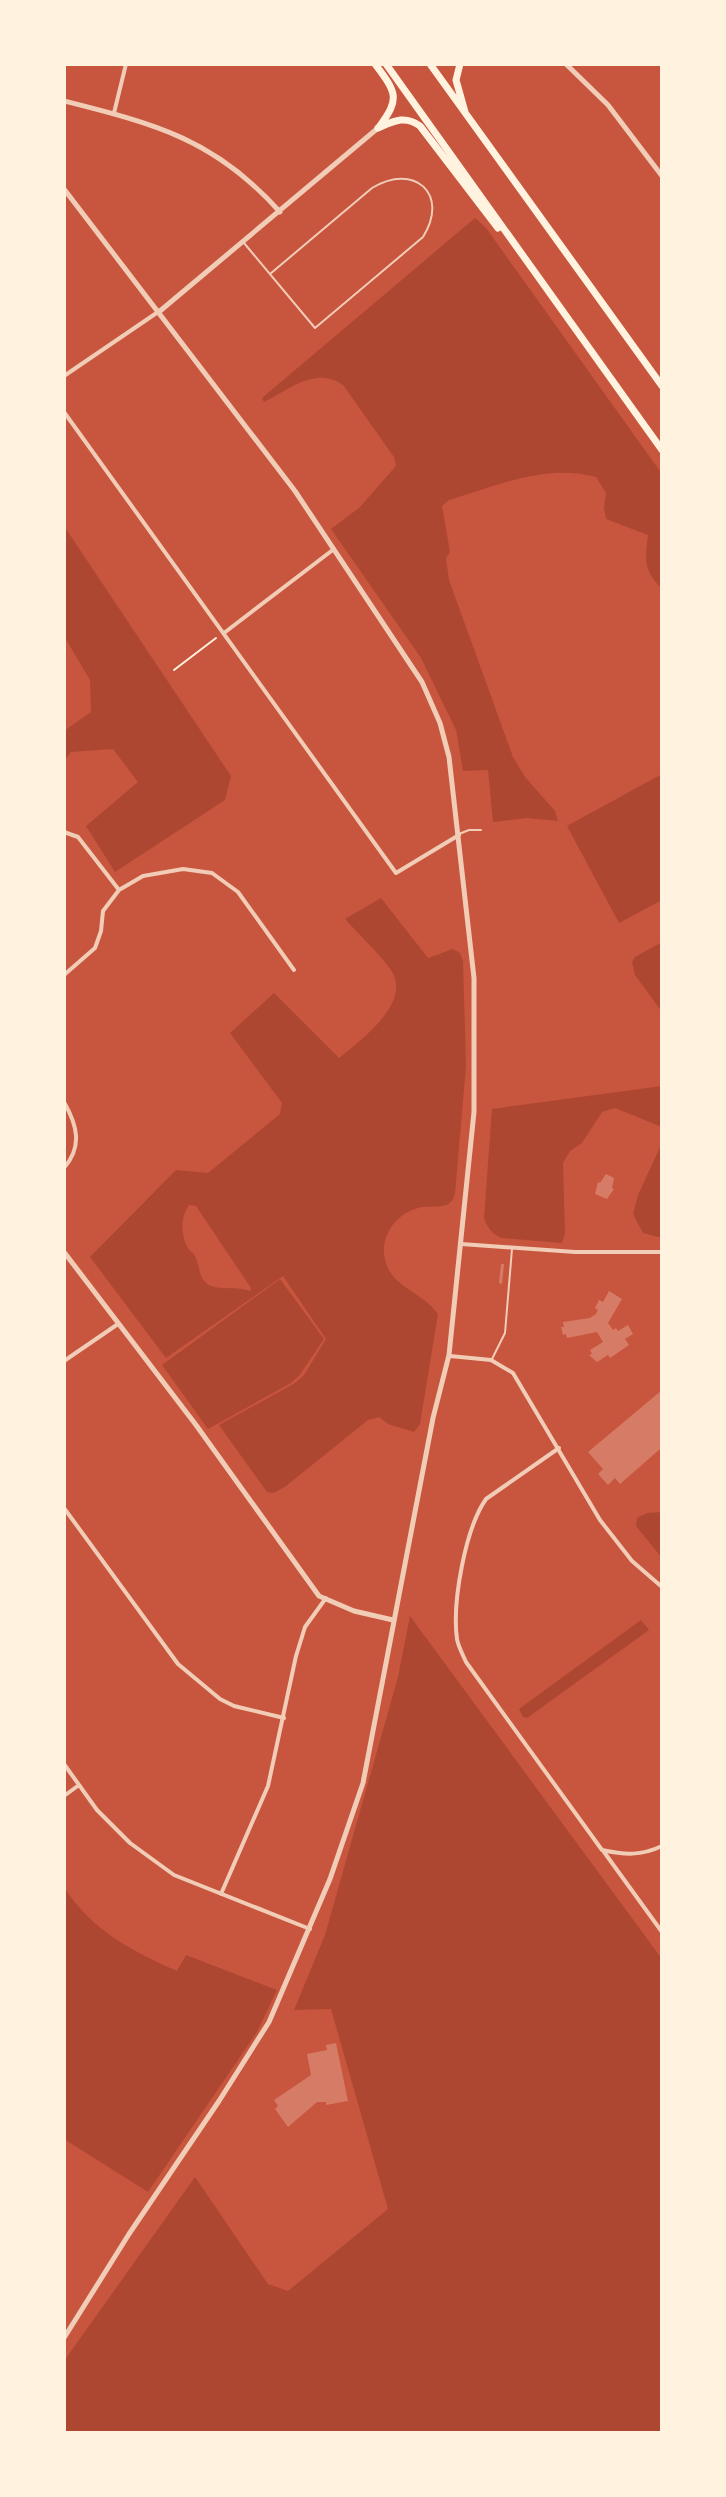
<svg xmlns="http://www.w3.org/2000/svg" width="726" height="2497" viewBox="0 0 726 2497" font-family="Jost,sans-serif">
	<style>
		.green { fill: #ae4732; fill-rule: evenodd }
		.building { fill: #d67c66 }
		.lines { fill: none; stroke-linecap: round; stroke-linejoin: round }
		.path { stroke: #fff3e0; stroke-width: 2 }
		.service { stroke: #f1ccb7; stroke-width: 2 }
		.minor { stroke: #f1ccb7; stroke-width: 4 }
		.tertiary { stroke: #f1ccb7; stroke-width: 5 }
		.trunk { stroke: #fff3e0; stroke-width: 7 }
	</style>
	<rect width="100%" height="100%" fill="#c8553d"/>
	<path class="green" d="M475 218 486 228 662 474V589C643 569 645 561 648 535L606 519 604 508 606 493 596 477C547 463 496 486 449 500L442 506 450 552 446 558 449 580 513 757 525 777 555 811 558 821 527 818 493 822 488 770 463 771 456 730 421 658 331 529 359 508 396 466 394 457 343 385C316 366 290 389 264 402L262 398Z
		M64 526 231 776 225 800 115 872 86 826 138 782 113 749 71 752 64 761V731L91 712 90 680 64 636Z
		M662 774V900L619 923 567 826Z
		M381 898 428 958 453 949 460 953 463 961 466 1066 455 1194C453 1199 453 1201 448 1204 441 1208 431 1206 423 1207 395 1211 375 1241 388 1268 397 1288 424 1294 438 1314L420 1424 414 1432 388 1424 379 1417 368 1420 286 1486 274 1493 267 1492 219 1425 295 1383 304 1375 326 1339 283 1276 166 1358 90 1257 176 1170 208 1173 280 1114 282 1103 230 1033 274 993 339 1058C360 1041 413 1002 391 970 378 952 360 936 345 919ZM189 1205 196 1206 251 1288 250 1291C237 1286 221 1290 211 1286 199 1281 200 1268 196 1258 192 1250 193 1255 188 1248 180 1235 181 1216 189 1205Z
		M662 942V1012L635 975 632 962 635 957Z
		M662 1086V1127L615 1108 602 1112 582 1143 570 1151 563 1163 565 1233 562 1243 502 1238C492 1234 488 1229 484 1218L492 1109Z
		M662 1143V1238L643 1233 633 1214 638 1195Z
		M280 1279 324 1339 299 1376 291 1383 208 1429 162 1365Z
		M662 1512V1558L636 1526 637 1518 647 1513Z
		M410 1616 662 1959V2433H64V2361L195 2177 268 2284 288 2291 388 2209 331 2009 294 2010 325 1935 398 1677Z
		M641 1620 649 1630 527 1718 523 1717 519 1709Z
		M64 1887C91 1930 132 1951 177 1971L186 1955 277 1990 257 2032 148 2192 64 2139Z"/>
	<path class="building" d="M606 1174 614 1178 612 1188 614 1189 607 1199 595 1194 598 1182 600 1183Z
		M501 1264H504L502 1284 499 1283Z
		M609 1291 622 1299 608 1323 613 1330 616 1328 618 1331 628 1325 633 1334 625 1339 629 1345 610 1358 608 1355 597 1362 589 1355 592 1354 590 1350 603 1342 597 1332 567 1338 566 1334 563 1335 561 1327H564L563 1322 590 1318 596 1314 598 1310 595 1308 599 1300 603 1302Z
		M662 1390V1452L660 1449 620 1484 615 1478 608 1485 598 1474 603 1469 588 1452Z
		M336 2043 348 2101 326 2105V2102H317L288 2127 275 2109 278 2106 274 2100 311 2075 307 2054 327 2050 326 2045Z"/>
	<g class="lines">
		<path class="path" d="M174 670 216 638"/>
		<path class="service" d="M244 243 315 328 423 237C450 194 414 162 372 188L270 274
			M459 834 469 830H481
			M492 1359 505 1333 512 1249"/>
		<path class="minor" d="M114 113 126 64
			M64 376 158 312
			M64 412 396 873 459 835
			M224 633 334 549
			M64 832 78 837 119 890
			M64 975 95 948 101 931 103 911 119 890 143 876 183 869 212 873 238 892 294 970
			M64 1102C77 1125 83 1146 64 1168
			M461 1244 575 1252H662
			M450 1356 491 1360 513 1373 600 1520 632 1561 662 1587
			M64 1361 118 1324
			M559 1448 486 1499C465 1529 452 1603 457 1639 458 1646 463 1655 466 1662L602 1850C625 1855 641 1856 662 1846
			M64 1508 178 1664 220 1699 234 1706 284 1718
			M64 1764 97 1810 130 1843 174 1875 310 1929
			M64 1796 79 1785
			M604 1852 662 1932
			M221 1894 268 1786 296 1656 305 1627 326 1598"/>
		<path class="tertiary" d="M566 64 608 105 662 176
			M64 101C155 124 215 139 280 212
			M64 189 295 491 422 682 440 723 449 757 474 978V1112L449 1355 433 1418 363 1783 330 1879 269 2022 219 2101 129 2234 64 2338
			M160 311 378 128
			M64 1252 196 1425 319 1596 354 1611 393 1620"/>
		<path class="trunk" d="M375 64C396 92 401 98 379 127
			M386 64 662 450
			M430 64 662 386
			M460 64 456 80 465 112
			M378 128C394 121 405 115 420 126L498 228"/>
	</g>
	<rect width="726" height="2497" fill="none" stroke="#fff3e0" stroke-width="132"/>
</svg>
